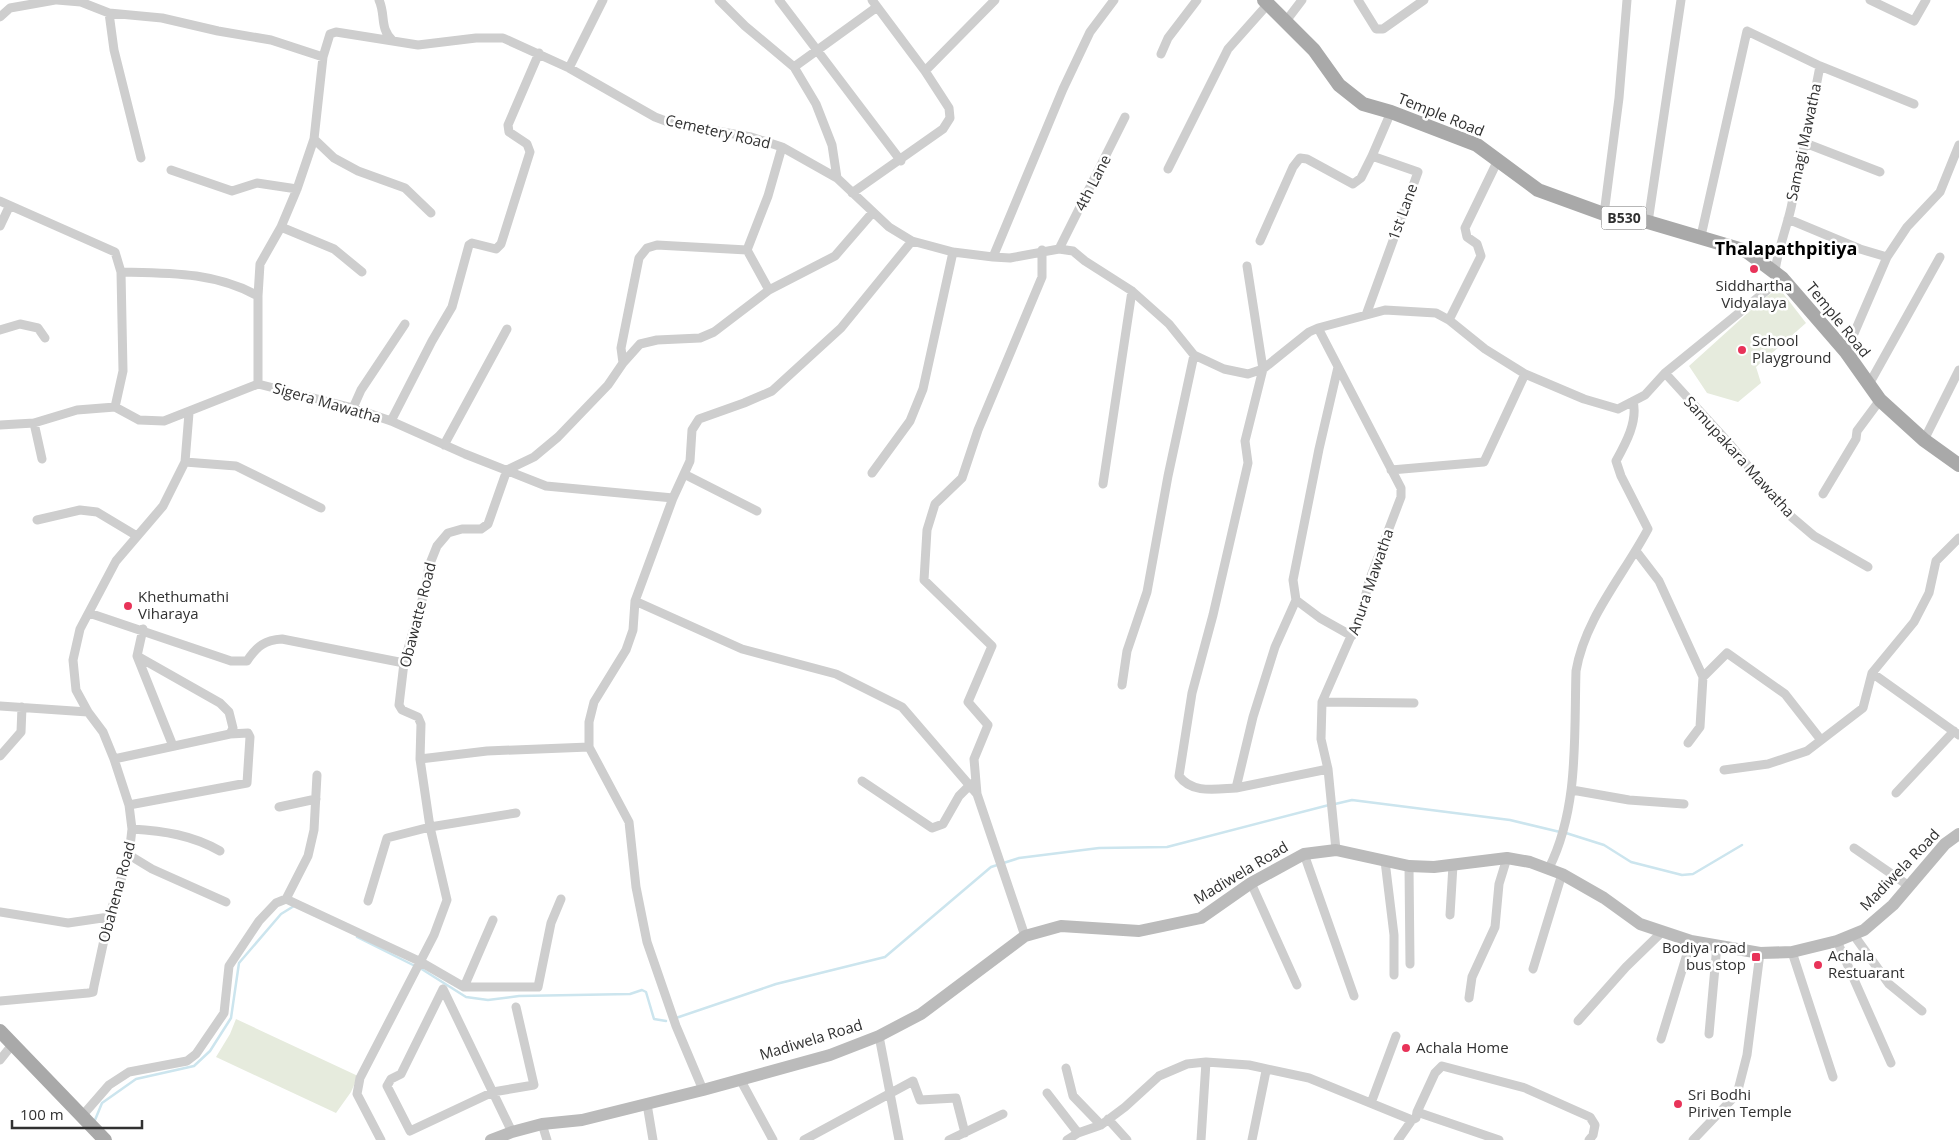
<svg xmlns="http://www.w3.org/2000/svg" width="1959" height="1140" viewBox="0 0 1959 1140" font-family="'Open Sans',sans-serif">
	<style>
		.green { fill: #e6ebdd }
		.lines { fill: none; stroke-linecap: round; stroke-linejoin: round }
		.stream { stroke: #cce5ee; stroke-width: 2.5 }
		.street { stroke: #cecece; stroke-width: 9 }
		.secondary { stroke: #bbb; stroke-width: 12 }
		.primary { stroke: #a9a9a9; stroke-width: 14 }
		.poi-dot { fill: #e83359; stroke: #fff; stroke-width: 2 }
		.labels { text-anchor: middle; stroke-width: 5; stroke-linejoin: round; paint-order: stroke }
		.shield { fill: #fff; stroke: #6f6f6f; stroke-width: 1 }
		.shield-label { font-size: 14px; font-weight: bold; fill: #313131 }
		.street-label { font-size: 15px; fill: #313131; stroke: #fff }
		.poi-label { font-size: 15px; fill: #313131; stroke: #fff; text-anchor: start }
		.quarter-label { font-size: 18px; font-weight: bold; fill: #000; stroke: #fff }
	</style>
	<rect width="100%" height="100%" fill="#fff"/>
	<path class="green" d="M1779 288 1806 323 1756 367 1761 383 1738 402 1707 393 1689 366 1762 300Z
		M236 1019 358 1076 351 1092 336 1113 216 1057 230 1034Z"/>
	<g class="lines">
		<path class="stream" d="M1335 804 1352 800 1510 820 1560 832
			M1566 833 1604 845 1631 862 1682 875 1693 874 1742 845
			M357 937 415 966
			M420 968 466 997 488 1000 519 996 630 994 642 990 646 992 654 1019 666 1021
			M676 1018 776 984 885 957 991 867 1019 858 1099 848 1167 847 1329 805
			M95 1120 102 1103 136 1079 194 1066 210 1051 231 1018 239 963 281 914 294 906"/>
		<path class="street" d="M57 0 81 2 109 13 162 18 218 31 271 40 323 57 330 34 336 32 418 45 476 38H503L569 68 655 117 671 123 751 137 782 147 837 178 889 227 912 241 953 252 993 257 1010 258 1059 249 1073 251 1085 261 1132 291 1169 324 1194 355 1224 369 1248 374 1263 369 1309 332 1318 328 1385 310 1436 313 1449 320 1485 349 1525 374 1584 399 1618 409 1645 395 1665 373 1782 278
			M379 0C386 15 379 28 393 41
			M719 0 745 26 794 67 816 104 832 145 837 178
			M779 0 901 161
			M1358 0 1376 29H1383L1424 0
			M1870 0 1914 21 1926 0
			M109 13 114 50 141 158
			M0 17 10 8 55 0
			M1286 21 1302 0
			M1161 54 1168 38 1197 0
			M794 67 877 7
			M569 68 603 0
			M925 71 995 0
			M314 139 334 158 358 171 405 188 431 213
			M1805 143 1880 172
			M1168 169 1228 49 1268 4
			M171 170 232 191 257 183 297 189
			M852 193 943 129 950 118 949 108 925 71 872 0
			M0 201 115 252 121 272 123 371 115 407
			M1604 214 1619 98 1627 0
			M1788 219 1860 249 1887 257 1907 227 1940 192 1959 145
			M1648 222 1681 0
			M0 226 9 207
			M281 227 334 249 362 272
			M1701 236 1747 31 1820 66 1914 104
			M1260 241 1293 167 1300 158 1307 159 1353 184 1361 178 1372 156
			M1059 249 1125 117
			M993 257 1063 89 1090 32 1114 0
			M1775 271C1778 249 1786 230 1791 208 1801 161 1811 113 1820 66
			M121 272C169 273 215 272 258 296
			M769 290 747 250 768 196 782 147
			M1366 315 1418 172 1372 156 1391 112
			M1449 320 1481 256 1477 244 1467 237 1465 228 1498 160
			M1318 328 1401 488V497L1369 581 1362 611 1322 702 1321 739 1328 769 1336 850
			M0 330 20 324 38 328 45 338
			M1846 352 1887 257
			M623 363 621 348 639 258 647 248 657 245 747 250
			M1665 373 1728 442 1787 513 1814 536 1868 567
			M258 384V296L260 264 281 227 297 189 314 139 323 57
			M1868 386 1940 257
			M353 408 361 390 405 324
			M391 421 432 341 452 307 469 245 472 243 496 249 501 244 530 152 527 144 509 132 508 125 539 53
			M34 423 42 459
			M0 425 34 423 77 410 115 407 139 420 164 421 258 384 353 408 391 421 465 454 546 486 673 498
			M1924 440 1959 370
			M444 445 507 329
			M185 462 236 466 321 508
			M1391 470 1484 462 1525 374
			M872 473 910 421 923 389 953 252
			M684 474 757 511
			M1103 484 1132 291
			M1823 494 1856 439 1857 431 1880 400
			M37 520 80 510 97 512 137 536
			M1636 551 1659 581 1703 677
			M1296 600 1320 618 1352 636
			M635 601 742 649 836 674 902 707 977 794 1025 936
			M89 613 231 661H247C257 646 265 640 282 639L404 663
			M143 629 137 656 173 746
			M1872 673 1959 735
			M1122 685 1127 651 1147 592 1168 476 1194 355
			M1322 702 1414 703
			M0 706 88 712
			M1688 743 1700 727 1703 677 1727 653 1785 694 1821 740
			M0 756 21 732 22 707
			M114 759 230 734 233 728 229 712 220 703 137 656
			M420 759 487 751 589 747
			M1328 769 1236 788 1253 717 1275 647 1296 600 1293 580 1319 449 1338 367
			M1724 770 1768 764 1807 751 1863 708 1872 673 1914 622 1929 593 1936 561 1959 538
			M862 781 932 828 943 824 959 796 971 784
			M1236 788C1216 789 1192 794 1179 776L1192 693 1213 615 1248 463 1245 441 1263 369 1247 266
			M1572 790 1629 800 1684 804
			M1896 793 1954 731
			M977 794 974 759 988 725 968 702 992 646 924 580 927 530 935 504 962 478 978 430 1042 277V250
			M129 805 247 783 250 737 248 733 230 734
			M279 807 316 799
			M132 829C164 831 192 835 220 851
			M1854 848 1909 886
			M1304 854 1354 996
			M129 855 152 869 226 902
			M1385 861 1394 935V975
			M1409 866 1410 964
			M1549 868C1579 808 1574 737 1576 671 1585 618 1623 576 1648 529L1621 476 1616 461C1626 443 1638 421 1633 401
			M1251 883 1297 985
			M286 899 419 961 464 987H538L551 923 561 899
			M368 901 387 838 430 827 516 813
			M0 912 68 923 109 917
			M1450 915 1453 865
			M1853 934 1889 984 1922 1011
			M1837 941 1891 1063
			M1792 952 1833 1077
			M1533 969 1562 874
			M464 987 493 920
			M443 989 401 1074 391 1079 387 1086 410 1131 493 1092 534 1085 516 1007
			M443 989 512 1132
			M1469 998 1472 977 1495 927 1499 884 1507 858
			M0 1001 88 993 93 992 94 986 109 917 129 855 132 829 129 805 114 759 103 732 88 712 76 690 73 660 80 629 116 561 163 506 185 462 189 413
			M1578 1021 1626 967 1662 932
			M1709 1034 1717 945
			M879 1036 899 1140
			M1661 1039 1691 941
			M0 1060 12 1045
			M1066 1068 1073 1096 1101 1125
			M740 1079 773 1140
			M703 1090 676 1026 647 942 636 887 629 822 589 747V722L594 702 626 650 633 630 635 601 673 498 690 461 692 430 699 419 744 403 772 391 841 328 912 241
			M1047 1093 1078 1133
			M1371 1103 1396 1036
			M647 1104 653 1140
			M1417 1112 1435 1073 1442 1066 1525 1088 1590 1117 1595 1125 1593 1135 1589 1140
			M82 1116 109 1085 129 1072 187 1061 196 1054 224 1013 229 966 259 921 276 903 286 899 308 856 314 830 317 775
			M1108 1119 1127 1140
			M542 1124 547 1140
			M381 1140 357 1094 360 1078 434 935 447 900 430 827 420 759 421 724 418 717 402 710 399 705 404 663 425 590 429 566 437 546 448 533 462 529H481L488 524 507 470 534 457 558 437 608 385 623 363 640 344 657 340 700 338 714 332 769 290 835 256 873 212
			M804 1140 913 1081 920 1100 956 1098 965 1133
			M949 1140 1003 1114
			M1067 1140 1078 1133 1101 1125 1125 1107 1159 1076 1187 1064 1206 1062 1249 1065 1309 1078 1412 1120 1416 1118 1417 1112 1499 1140
			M1201 1140 1206 1062
			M1252 1140 1266 1071
			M1398 1140 1412 1120
			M1693 1140 1737 1094 1747 1055 1760 953"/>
		<path class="secondary" d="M491 1140 512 1132 542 1124 582 1120 703 1090 830 1055 879 1036 921 1014 1025 936 1061 926 1139 931 1201 918 1251 883 1304 854 1336 850 1409 866 1434 867 1507 858 1530 862 1562 874 1604 898 1640 924 1691 941 1760 953 1792 952 1837 941 1864 930 1893 905 1945 844 1959 834"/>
		<path class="primary" d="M1264 0 1314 50 1339 85 1363 104 1391 112 1477 145 1538 190 1604 214 1648 222 1746 251 1782 278 1846 352 1880 400 1924 440 1959 465
			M0 1031 105 1140"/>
	</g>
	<g class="poi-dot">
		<circle cx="1754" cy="269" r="5"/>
		<circle cx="1742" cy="350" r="5"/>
		<circle cx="128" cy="606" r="5"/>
		<rect x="1751" y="952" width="10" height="10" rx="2.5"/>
		<circle cx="1818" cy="965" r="5"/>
		<circle cx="1406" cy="1048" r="5"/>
		<circle cx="1678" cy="1104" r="5"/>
	</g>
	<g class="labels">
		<rect class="shield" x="1601.5" y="206.5" width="45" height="23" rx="4"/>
		<g class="shield-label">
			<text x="1624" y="223">B530</text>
		</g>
		<g class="street-label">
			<text transform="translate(1441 115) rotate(22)" y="5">Temple Road</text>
			<text transform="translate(718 132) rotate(13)" y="5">Cemetery Road</text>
			<text transform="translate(1804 142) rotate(-78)" y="5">Samagi Mawatha</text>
			<text transform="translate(1093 183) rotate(-63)" y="5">4th Lane</text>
			<text transform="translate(1403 212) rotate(-70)" y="5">1st Lane</text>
			<text transform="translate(1838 320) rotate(51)" y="5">Temple Road</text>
			<text transform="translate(327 403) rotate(16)" y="5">Sigera Mawatha</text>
			<text transform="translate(1739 457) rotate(48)" y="5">Samupakara Mawatha</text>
			<text transform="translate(1371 582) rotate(-71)" y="5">Anura Mawatha</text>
			<text transform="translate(418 615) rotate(-76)" y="5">Obawatte Road</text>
			<text transform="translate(1900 870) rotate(-46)" y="5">Madiwela Road</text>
			<text transform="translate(1241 873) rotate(-31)" y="5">Madiwela Road</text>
			<text transform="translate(117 892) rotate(-75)" y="5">Obahena Road</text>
			<text transform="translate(811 1040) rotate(-17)" y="5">Madiwela Road</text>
		</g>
		<g class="poi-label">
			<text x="1754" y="291" text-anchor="middle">Siddhartha<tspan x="1754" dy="17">Vidyalaya</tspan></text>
			<text x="1752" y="346">School<tspan x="1752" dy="17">Playground</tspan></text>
			<text x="138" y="602">Khethumathi<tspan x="138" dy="17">Viharaya</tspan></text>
			<text x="1746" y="953" text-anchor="end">Bodiya road<tspan x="1746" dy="17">bus stop</tspan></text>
			<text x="1828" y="961">Achala<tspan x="1828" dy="17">Restuarant</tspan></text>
			<text x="1416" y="1053">Achala Home</text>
			<text x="1688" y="1100">Sri Bodhi<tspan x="1688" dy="17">Piriven Temple</tspan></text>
		</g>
		<g class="quarter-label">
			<text x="1786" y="255">Thalapathpitiya</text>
		</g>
	</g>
	<path d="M12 1120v8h130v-8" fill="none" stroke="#313131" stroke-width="2.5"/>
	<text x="20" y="1120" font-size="15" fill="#313131" stroke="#ffffff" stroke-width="4" paint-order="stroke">100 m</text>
</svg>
